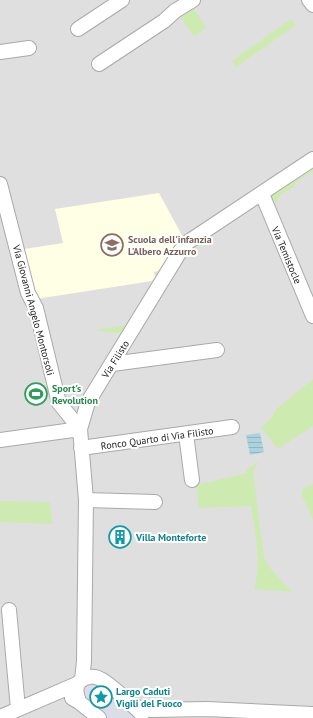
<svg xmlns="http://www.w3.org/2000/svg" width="313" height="718" viewBox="0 0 313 718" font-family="'PT Sans',sans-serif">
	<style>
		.residential { fill: #e0dfdf }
		.education { fill: #ffffe5 }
		.grass { fill: #cdebb0 }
		.plaza { fill: #dddde8 }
		.water { fill: url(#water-rules) }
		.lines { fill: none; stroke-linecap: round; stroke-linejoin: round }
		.minor-casing { stroke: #a9a9a9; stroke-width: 16 }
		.minor { stroke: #fff; stroke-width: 14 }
		.labels { text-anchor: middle; stroke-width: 4; stroke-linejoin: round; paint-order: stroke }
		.education-label { font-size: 10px; font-weight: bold; fill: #785e54; stroke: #fff; text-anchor: start }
		.street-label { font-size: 10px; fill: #222; stroke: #fff }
		.leisure-label { font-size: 10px; font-weight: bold; fill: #27864d; stroke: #fff; text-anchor: start }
		.culture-label { font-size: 10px; font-weight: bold; fill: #0d838f; stroke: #fff; text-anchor: start }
	</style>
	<defs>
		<pattern id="water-rules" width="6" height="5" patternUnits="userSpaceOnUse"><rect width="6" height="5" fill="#aad3df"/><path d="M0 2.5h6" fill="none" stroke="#92b5bf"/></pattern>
	</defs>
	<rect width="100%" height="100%" fill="#f2efe9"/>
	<path class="residential" d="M0 0H313V718H0Z"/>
	<path class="education" d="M159 193 183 237 174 248 158 271 154 272 155 277 152 281 36 299 24 249 63 243 55 209Z"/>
	<path class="grass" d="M192 5 206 28 194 37 178 13Z
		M291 19 296 25 236 67 232 61Z
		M313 168V172L296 182 294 187 281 194 275 205 271 197 273 194Z
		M128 325 121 333 93 330Z
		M313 379V426L278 449 261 428 273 416 275 410Z
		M259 461 253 472 264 558 270 568 292 592 254 589C262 562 255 533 251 506L199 508 196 485 247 473 246 470Z
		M313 484V519L302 496V491L304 488Z
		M0 501 50 502 52 524 0 522Z"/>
	<path class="plaza" d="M96 676 147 718H99L77 687Z"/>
	<path class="water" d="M260 433 264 452 250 455 246 435Z"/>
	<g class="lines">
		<g class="minor-casing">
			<path id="minor" d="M309 0 313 5
				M78 29 122 0
				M0 52 29 48
				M99 64 164 21 175 11 193 0
				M0 184 28 293 36 308 59 403 80 429
				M262 194 313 316
				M112 364 217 350
				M186 434 192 480
				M0 440 80 429
				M81 448 232 427
				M86 500 155 502
				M9 610 18 709
				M82 680 84 661 86 500 80 429 88 402 181 250 188 242 313 159
				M72 698 79 702 99 718
				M79 702C77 695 74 687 80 681 84 678 90 676 95 677 105 678 133 706 142 714
				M135 707 152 710 207 709 313 714
				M0 717 79 683"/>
		</g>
		<use href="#minor" class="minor"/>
	</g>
	<defs>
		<g id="school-ring" transform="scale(1.15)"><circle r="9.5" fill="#fff" stroke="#8d6e63" stroke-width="1.5"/><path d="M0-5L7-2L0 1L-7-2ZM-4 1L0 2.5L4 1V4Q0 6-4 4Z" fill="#8d6e63"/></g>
		<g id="stadium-ring" transform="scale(1.15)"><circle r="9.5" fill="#fff" stroke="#2e9e5b" stroke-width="1.5"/><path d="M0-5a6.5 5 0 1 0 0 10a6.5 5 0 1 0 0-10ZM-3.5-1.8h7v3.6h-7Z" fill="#2e9e5b"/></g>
		<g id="building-ring" transform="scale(1.15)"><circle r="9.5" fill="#fff" stroke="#0f9aa8" stroke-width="1.5"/><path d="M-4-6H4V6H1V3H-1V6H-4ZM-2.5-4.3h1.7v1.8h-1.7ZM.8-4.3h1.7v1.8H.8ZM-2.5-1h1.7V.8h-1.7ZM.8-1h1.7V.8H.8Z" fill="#0f9aa8"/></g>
		<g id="sight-ring" transform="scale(1.15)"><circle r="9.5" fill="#fff" stroke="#0f9aa8" stroke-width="1.5"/><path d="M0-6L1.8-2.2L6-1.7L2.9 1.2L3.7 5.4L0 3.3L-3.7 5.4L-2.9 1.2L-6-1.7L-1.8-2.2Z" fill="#0f9aa8"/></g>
	</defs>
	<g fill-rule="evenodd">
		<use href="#school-ring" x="112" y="245"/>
		<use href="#stadium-ring" x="36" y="394"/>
		<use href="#building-ring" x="120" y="537"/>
		<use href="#sight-ring" x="101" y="697"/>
	</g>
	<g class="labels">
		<g class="education-label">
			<text x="128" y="243">Scuola dell'infanzia<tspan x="128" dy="12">L'Albero Azzurro</tspan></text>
		</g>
		<g class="street-label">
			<text transform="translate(287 255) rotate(67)" y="4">Via Temistocle</text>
			<text transform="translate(34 310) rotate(75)" y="4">Via Giovanni Angelo Montorsoli</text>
			<text transform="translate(115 359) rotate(-58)" y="4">Via Filisto</text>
			<text transform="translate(157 438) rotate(-8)" y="4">Ronco Quarto di Via Filisto</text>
		</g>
		<g class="leisure-label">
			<text x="52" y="392">Sport's<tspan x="52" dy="12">Revolution</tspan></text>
		</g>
		<g class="culture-label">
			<text x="136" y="541">Villa Monteforte</text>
			<text x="116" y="695">Largo Caduti<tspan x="116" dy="12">Vigili del Fuoco</tspan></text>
		</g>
	</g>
</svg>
